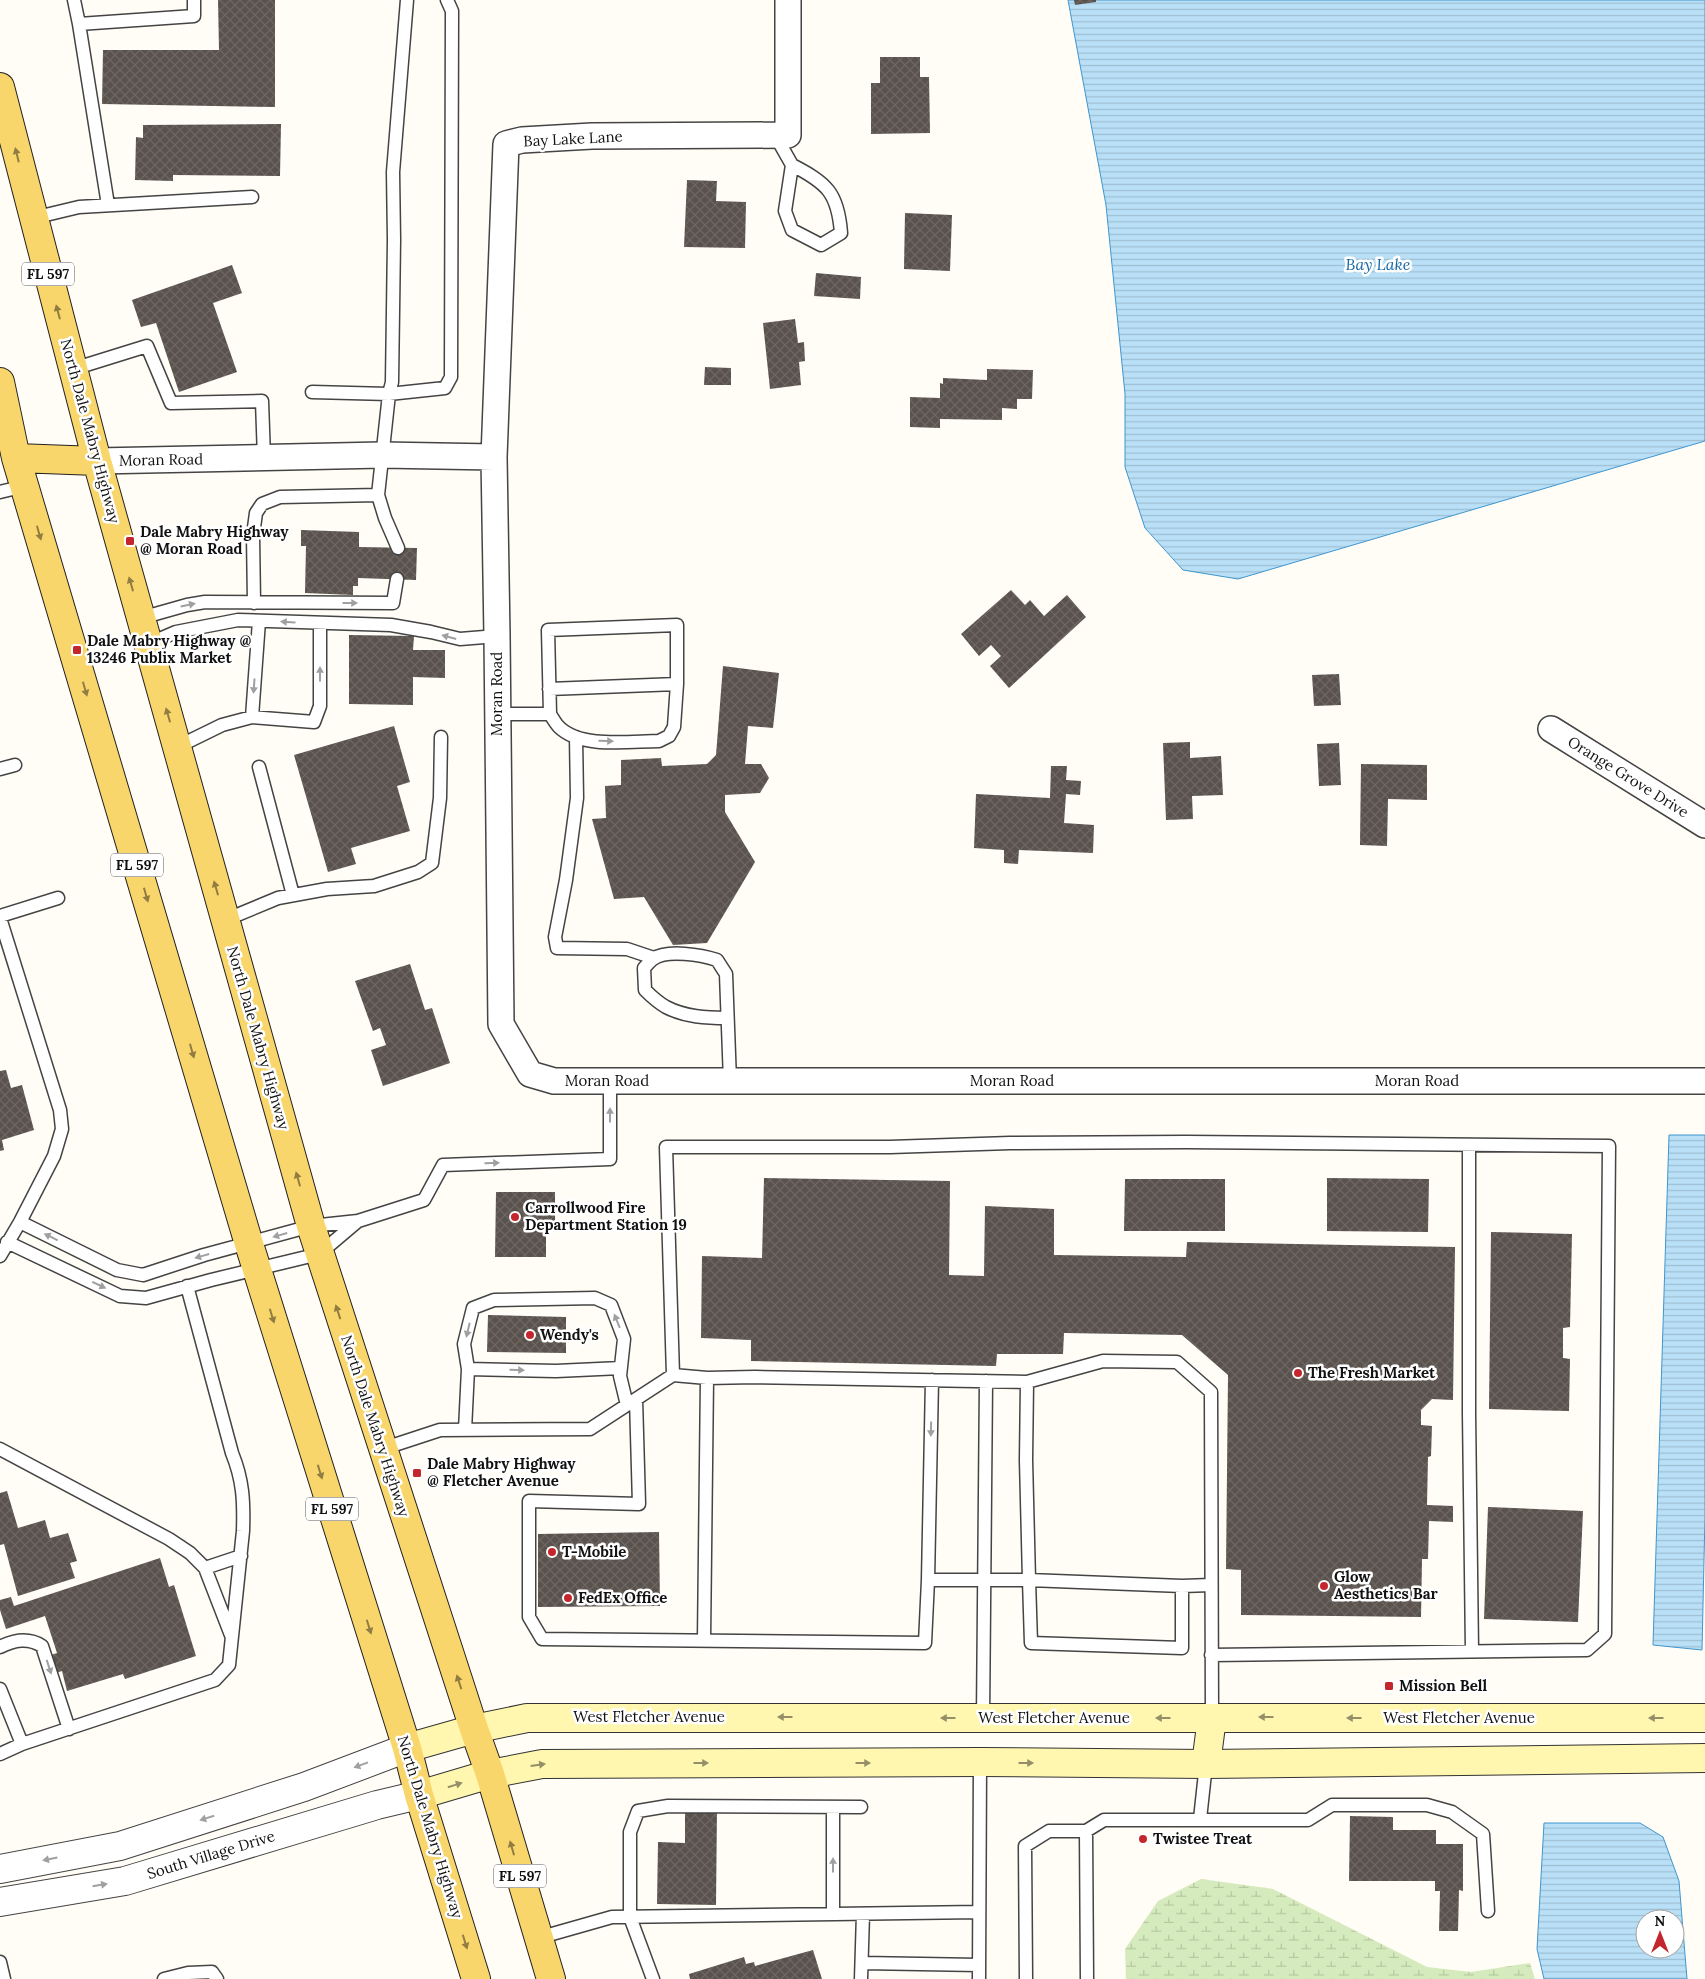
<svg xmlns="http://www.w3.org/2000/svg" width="1705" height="1979" viewBox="0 0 1705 1979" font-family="Lora,serif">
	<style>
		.wetland { fill: url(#wetland-marsh) }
		.water { fill: url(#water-rules); stroke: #3f96cf; fill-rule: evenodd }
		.building { fill: url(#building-cross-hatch) }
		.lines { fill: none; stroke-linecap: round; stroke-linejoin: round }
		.service-casing { stroke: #444; stroke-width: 15 }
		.minor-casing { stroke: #444; stroke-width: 28 }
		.tertiary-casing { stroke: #444; stroke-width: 30 }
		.secondary-casing { stroke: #333; stroke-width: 30 }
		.primary-casing { stroke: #222; stroke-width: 30 }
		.service { stroke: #fff; stroke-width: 12 }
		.minor { stroke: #fff; stroke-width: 25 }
		.tertiary { stroke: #fff; stroke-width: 28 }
		.secondary { stroke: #fff6b0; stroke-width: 28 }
		.primary { stroke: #f9d66b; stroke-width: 28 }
		.oneway { fill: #917d42 }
		.oneway2 { fill: #a0a0a0 }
		.oneway3 { fill: #948f68 }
		.poi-dot { fill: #c4262e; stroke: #fff; stroke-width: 2 }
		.labels { text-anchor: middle; stroke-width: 5; stroke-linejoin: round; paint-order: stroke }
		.shield { fill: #fff; stroke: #585858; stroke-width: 1 }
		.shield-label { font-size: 14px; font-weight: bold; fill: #111 }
		.street-label { font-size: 15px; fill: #111; stroke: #fff }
		.poi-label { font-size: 15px; font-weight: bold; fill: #111; stroke: #fff; text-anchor: start }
		.water-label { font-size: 16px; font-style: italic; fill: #1768a6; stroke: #fff }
	</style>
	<defs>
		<pattern id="wetland-marsh" width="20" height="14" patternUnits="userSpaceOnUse" patternTransform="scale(1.25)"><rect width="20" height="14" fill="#d5ebbd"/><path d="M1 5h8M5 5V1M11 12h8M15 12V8" fill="none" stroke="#b6c8a1"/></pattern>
		<pattern id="water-rules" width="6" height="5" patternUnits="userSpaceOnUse" patternTransform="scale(1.25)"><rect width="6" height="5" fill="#b9e0f7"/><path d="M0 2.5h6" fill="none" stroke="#9ebfd3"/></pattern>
		<pattern id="building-cross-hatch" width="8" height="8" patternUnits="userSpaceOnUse" patternTransform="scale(1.25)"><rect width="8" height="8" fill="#5a524d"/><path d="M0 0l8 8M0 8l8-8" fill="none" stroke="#6d6662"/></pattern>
	</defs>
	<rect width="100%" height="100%" fill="#fffdf5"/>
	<path class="wetland" d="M1201 1879 1273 1889 1427 1967 1471 1972 1530 1963 1535 1979H1126L1125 1949 1158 1901Z"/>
	<path class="water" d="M1068 0H1705V441L1238 579 1183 570 1145 528 1125 467V394L1106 205Z
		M1669 1135H1705V1516L1702 1650 1653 1645Z
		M1544 1823H1640L1663 1837 1679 1881 1687 1979H1544L1537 1949ZM1645 1919H1675V1949H1645Z"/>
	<path class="building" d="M218 0H275V107L102 104 103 50H219Z
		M1074 0H1096V2L1075 5Z
		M880 57H920V77H929L930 133 871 134V83H880Z
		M281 124 280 176 173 175V181L135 180 136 137 143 138V125Z
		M687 180 717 181 716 201 746 202 745 248 684 247Z
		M905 213 952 215 950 271 904 269Z
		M232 265 242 293 213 303 237 372 179 392 156 323 141 327 132 300Z
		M816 273 861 277 860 299 814 296Z
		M795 319 798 343 804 342 805 361 799 362 801 385 770 389 763 323Z
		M705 367 731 368V385H704Z
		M987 369 1033 370 1032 399H1017V409L1002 408V420L940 419V428L910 427V397L940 398V383L943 384V378L987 380Z
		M301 530 359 532V547L417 548 416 580 358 578V586H353V595L305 593 306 546H301Z
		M1011 590 1025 605 1030 600 1044 616 1067 595 1086 617 1009 688 990 666 1001 656 991 645 979 656 961 634Z
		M349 635 414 636 413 650H445V678L413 677V705L349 704Z
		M723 666 779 673 773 728 748 726 745 764H761L769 778 760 793 725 795V812L755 862 707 943 673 945 644 897 614 899 592 819 606 818 605 786 621 785V760L661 758 662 766 707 764 716 755Z
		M1339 674 1341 705 1314 706 1312 675Z
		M394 726 410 782 397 786 410 831 351 848 356 864 328 872 294 755Z
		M1190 742V758L1221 756 1223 795 1192 796 1193 819 1166 820 1163 743Z
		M1339 743 1341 785 1319 786 1317 744Z
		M1361 764 1427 765V800L1388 799 1387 846 1360 845Z
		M1051 766H1067L1066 780 1081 781 1080 795 1066 794 1064 823 1094 825 1093 853 1019 850 1018 864 1004 863V850L974 848 976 794 1050 798Z
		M410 964 425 1010 432 1008 450 1063 383 1086 371 1050 386 1045 380 1028 373 1031 355 981Z
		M6 1070 11 1088 22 1085 34 1130 2 1140 4 1150 0 1151V1071Z
		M764 1178 950 1181 949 1275 984 1276 985 1206 1054 1209V1255L1186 1257 1187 1242 1455 1247 1453 1400 1432 1399 1421 1410V1425L1432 1426 1431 1456 1428 1457 1427 1505 1453 1506V1522L1429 1521 1428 1559H1422L1421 1617 1241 1615V1570L1226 1569 1228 1375 1182 1335 1064 1333 1063 1354H997L996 1366 751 1361V1340L701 1338 702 1256 762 1258Z
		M1327 1178 1429 1179 1428 1232 1327 1231Z
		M1125 1179H1225V1231H1124Z
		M496 1192H555V1226H546V1257H495Z
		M1491 1232 1572 1234 1570 1327 1563 1328V1358L1570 1359 1569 1411 1489 1409Z
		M488 1315 566 1317V1353L487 1352Z
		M7 1491 18 1528 45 1520 50 1538 68 1533 77 1561 70 1563 75 1578 18 1596 4 1544 0 1545V1493Z
		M1488 1507 1583 1511 1578 1622 1484 1619Z
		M659 1532 660 1606 538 1607V1534Z
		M160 1558 169 1587 174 1585 196 1656 125 1679 123 1674 67 1691 62 1671 56 1673 51 1655 57 1653 45 1616 6 1629 0 1610V1600L11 1597 14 1606Z
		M685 1808 717 1809 716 1905 657 1904 658 1842 685 1843Z
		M1350 1816 1393 1817V1830H1436V1844H1463V1891L1459 1890 1458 1931H1439L1440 1891H1435V1881H1349Z
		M813 1950 822 1979H690L689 1974 744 1957 746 1964 754 1962 755 1966Z"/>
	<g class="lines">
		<g class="service-casing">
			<path id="service" d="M74 0 79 24 194 16V0
				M79 24 108 205
				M775 135 792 165 785 211 792 230 821 245 841 233C838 193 827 183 792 165
				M33 218 79 207 252 197
				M73 369 147 346 171 403 262 401 264 458
				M312 392 389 394 445 388 451 377 452 11 447 0
				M0 492 25 486
				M398 548 385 518 378 495 389 394 392 382 394 240 393 172 407 0
				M254 603 253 535 256 513 262 504 280 497 378 495
				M141 618 187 605 205 602 393 603 397 579
				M148 644 176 632 238 620 391 625 431 632 460 639 497 636
				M497 714H550L548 630 677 625V684L549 689
				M550 714C553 719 556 724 559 727 581 749 631 741 659 741L669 736 674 727 677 684
				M252 717 259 621
				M576 737 577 798 566 880 555 937 557 948 627 949 654 958
				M177 747 222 725 252 717 314 722 320 706V623
				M259 767 293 895
				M0 769 15 765
				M0 916 58 898
				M0 918 60 1110 62 1129 54 1156 20 1222 0 1256
				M225 920 278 898 327 889 374 886 418 872 432 863 440 798 441 737
				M727 1018C707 1018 685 1017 666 1007 659 1003 651 996 645 990L644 968C647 965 650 961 653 959 667 949 702 955 717 960L726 974 730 1081
				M1469 1146V1413L1472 1651
				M358 1221 424 1200 443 1165 610 1159V1081
				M7 1242 120 1296 146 1298 211 1280 319 1254 358 1221 311 1226 204 1255 143 1275 117 1270 20 1222
				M468 1369 556 1371 621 1368
				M673 1375 666 1147H890L1010 1143 1186 1142 1609 1146 1605 1634 1587 1650 1211 1655
				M1027 1382 1026 1460 1029 1580 1182 1586
				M636 1399 639 1504 529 1501V1617L542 1639 925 1643 928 1580H1029L1031 1643 1182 1648V1586L1211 1585
				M465 1430 468 1369 464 1344 473 1308 494 1300 595 1298 611 1305 624 1339 620 1376 627 1405
				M0 1449 169 1539 190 1553 205 1568 231 1635
				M382 1449 440 1430 590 1429 673 1375 707 1378 755 1377 1027 1382 1103 1361 1177 1362 1211 1392 1212 1718
				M205 1568 241 1556
				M928 1580 932 1380
				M704 1640 707 1378
				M0 1647C14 1640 28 1637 42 1646L69 1729
				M0 1689 22 1744 215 1680 229 1665 243 1531C244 1501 243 1480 232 1453L187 1286
				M983 1718 986 1381
				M0 1754 22 1744
				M1200 1819 1206 1764
				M833 1914V1807
				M538 1938 612 1917 979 1912
				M0 1962 4 1979
				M862 1963 979 1965
				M164 1979 188 1973 212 1972 217 1979
				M653 1979 630 1917V1832L638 1811 668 1806 861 1807
				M861 1979 863 1914
				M979 1979 980 1762
				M1026 1979 1025 1846 1049 1831H1086
				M1087 1979 1086 1831 1104 1820H1308L1332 1805H1427L1452 1812 1483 1834 1488 1911"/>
		</g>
		<g class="minor-casing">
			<path id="minor" d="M788 0V135L592 136 522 140 506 144 494 457 497 636 501 1024 530 1074 554 1081H1705
				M97 461 382 455 494 457
				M1551 729 1705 825"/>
		</g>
		<g class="tertiary-casing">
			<path id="tertiary" d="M0 1869 120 1846 304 1787 407 1748
				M0 1902 125 1881 377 1805 419 1795"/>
		</g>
		<g class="secondary-casing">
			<path id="secondary" d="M407 1748 474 1729 527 1718H1705
				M1206 1764 1212 1718
				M419 1795 490 1774 542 1764 980 1762 1206 1764 1705 1758"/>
		</g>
		<g class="primary-casing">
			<path id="primary" d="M0 87 97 461 311 1226 474 1729 490 1774 551 1979
				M0 382 16 458 249 1244 407 1748 419 1795 476 1979
				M16 458 97 461"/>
		</g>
		<use href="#service" class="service"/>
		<use href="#minor" class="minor"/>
		<use href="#tertiary" class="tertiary"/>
		<use href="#secondary" class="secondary"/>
		<use href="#primary" class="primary"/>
	</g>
	<defs><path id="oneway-solid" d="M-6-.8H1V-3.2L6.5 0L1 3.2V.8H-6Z" transform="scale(1.25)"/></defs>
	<g class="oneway">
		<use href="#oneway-solid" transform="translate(17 155) rotate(-104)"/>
		<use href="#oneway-solid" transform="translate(58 312) rotate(-105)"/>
		<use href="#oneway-solid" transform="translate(39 533) rotate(74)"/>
		<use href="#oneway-solid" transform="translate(131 584) rotate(-106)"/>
		<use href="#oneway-solid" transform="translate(85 689) rotate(74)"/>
		<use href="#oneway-solid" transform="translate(168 715) rotate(-106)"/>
		<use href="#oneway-solid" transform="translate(216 888) rotate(-106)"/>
		<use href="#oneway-solid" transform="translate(146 895) rotate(74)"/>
		<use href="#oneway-solid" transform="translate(192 1051) rotate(74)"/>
		<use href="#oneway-solid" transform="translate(298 1179) rotate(-106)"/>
		<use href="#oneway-solid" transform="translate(338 1312) rotate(-108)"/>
		<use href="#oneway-solid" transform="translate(272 1316) rotate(73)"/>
		<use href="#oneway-solid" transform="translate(320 1472) rotate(73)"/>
		<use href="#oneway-solid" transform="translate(369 1627) rotate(73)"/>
		<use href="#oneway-solid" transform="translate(459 1682) rotate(-108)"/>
		<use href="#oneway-solid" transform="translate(512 1848) rotate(-106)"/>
		<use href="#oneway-solid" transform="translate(465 1942) rotate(73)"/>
	</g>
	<g class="oneway2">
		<use href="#oneway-solid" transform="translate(350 603)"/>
		<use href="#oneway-solid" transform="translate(188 605) rotate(-12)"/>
		<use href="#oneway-solid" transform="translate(288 622) rotate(-177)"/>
		<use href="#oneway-solid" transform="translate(449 637) rotate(-165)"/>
		<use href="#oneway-solid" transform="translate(320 674) rotate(-90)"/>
		<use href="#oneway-solid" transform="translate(254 686) rotate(94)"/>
		<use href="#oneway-solid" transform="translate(606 741) rotate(1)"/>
		<use href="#oneway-solid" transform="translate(610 1115) rotate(-90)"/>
		<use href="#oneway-solid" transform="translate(492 1163) rotate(-2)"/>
		<use href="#oneway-solid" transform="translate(280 1235) rotate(164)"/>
		<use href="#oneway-solid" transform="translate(51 1237) rotate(-154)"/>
		<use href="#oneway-solid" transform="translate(202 1256) rotate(164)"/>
		<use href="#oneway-solid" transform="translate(99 1285) rotate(25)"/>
		<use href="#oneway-solid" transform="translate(617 1321) rotate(-112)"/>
		<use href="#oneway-solid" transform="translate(468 1330) rotate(103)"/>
		<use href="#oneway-solid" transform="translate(517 1370) rotate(1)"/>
		<use href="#oneway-solid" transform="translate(931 1429) rotate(91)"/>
		<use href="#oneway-solid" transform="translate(49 1667) rotate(72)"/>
		<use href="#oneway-solid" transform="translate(361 1765) rotate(160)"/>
		<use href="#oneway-solid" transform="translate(207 1818) rotate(162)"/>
		<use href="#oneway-solid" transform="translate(50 1859) rotate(169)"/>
		<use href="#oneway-solid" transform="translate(833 1865) rotate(-90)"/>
		<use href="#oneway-solid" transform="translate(100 1885) rotate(-9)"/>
	</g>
	<g class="oneway3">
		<use href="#oneway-solid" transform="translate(785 1717) rotate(-180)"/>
		<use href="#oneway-solid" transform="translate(1266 1717) rotate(180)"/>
		<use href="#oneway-solid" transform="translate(948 1718) rotate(-180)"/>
		<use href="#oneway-solid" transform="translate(1163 1718) rotate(180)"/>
		<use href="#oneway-solid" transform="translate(1354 1718) rotate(-180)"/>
		<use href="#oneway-solid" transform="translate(1656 1718) rotate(180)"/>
		<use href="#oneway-solid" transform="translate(701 1763)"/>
		<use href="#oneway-solid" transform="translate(863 1763)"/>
		<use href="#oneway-solid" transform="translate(1026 1763)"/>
		<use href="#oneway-solid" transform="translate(538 1765) rotate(-8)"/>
		<use href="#oneway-solid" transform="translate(455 1785) rotate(-17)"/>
	</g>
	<g class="poi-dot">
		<rect x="125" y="536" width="10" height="10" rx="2.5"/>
		<rect x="72" y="645" width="10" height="10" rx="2.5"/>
		<circle cx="515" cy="1217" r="5"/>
		<circle cx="530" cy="1335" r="5"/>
		<circle cx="1298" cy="1373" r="5"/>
		<rect x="412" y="1468" width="10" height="10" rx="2.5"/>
		<circle cx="552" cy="1552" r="5"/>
		<circle cx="1324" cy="1586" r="5"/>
		<circle cx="568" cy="1598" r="5"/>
		<rect x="1384" y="1681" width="10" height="10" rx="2.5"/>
		<circle cx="1143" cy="1839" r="5"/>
	</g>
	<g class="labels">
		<g class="shield">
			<rect x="22" y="262.5" width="52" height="23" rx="4"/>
			<rect x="111" y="853.5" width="52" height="23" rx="4"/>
			<rect x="306" y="1497.5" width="52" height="23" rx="4"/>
			<rect x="494" y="1864.5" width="52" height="23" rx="4"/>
		</g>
		<g class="shield-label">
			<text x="48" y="279">FL 597</text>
			<text x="137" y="870">FL 597</text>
			<text x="332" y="1514">FL 597</text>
			<text x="520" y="1881">FL 597</text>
		</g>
		<g class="street-label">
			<text transform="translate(573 139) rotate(-3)" y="5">Bay Lake Lane</text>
			<text transform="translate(90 431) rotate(75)" y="5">North Dale Mabry Highway</text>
			<text transform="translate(161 460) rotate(-1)" y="5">Moran Road</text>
			<text transform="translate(497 694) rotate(-90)" y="5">Moran Road</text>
			<text transform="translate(1628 777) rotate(32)" y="5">Orange Grove Drive</text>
			<text transform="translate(258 1038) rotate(74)" y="5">North Dale Mabry Highway</text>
			<text x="607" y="1086">Moran Road</text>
			<text x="1012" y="1086">Moran Road</text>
			<text x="1417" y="1086">Moran Road</text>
			<text transform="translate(375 1426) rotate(72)" y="5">North Dale Mabry Highway</text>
			<text x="649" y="1722">West Fletcher Avenue</text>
			<text x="1054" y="1723">West Fletcher Avenue</text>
			<text x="1459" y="1723">West Fletcher Avenue</text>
			<text transform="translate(430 1827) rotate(73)" y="5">North Dale Mabry Highway</text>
			<text transform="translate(211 1855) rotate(-17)" y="5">South Village Drive</text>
		</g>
		<g class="poi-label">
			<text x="140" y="537">Dale Mabry Highway<tspan x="140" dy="17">@ Moran Road</tspan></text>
			<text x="87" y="646">Dale Mabry Highway @<tspan x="87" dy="17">13246 Publix Market</tspan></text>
			<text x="525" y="1213">Carrollwood Fire<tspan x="525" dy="17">Department Station 19</tspan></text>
			<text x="540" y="1340">Wendy's</text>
			<text x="1308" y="1378">The Fresh Market</text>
			<text x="427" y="1469">Dale Mabry Highway<tspan x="427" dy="17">@ Fletcher Avenue</tspan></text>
			<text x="562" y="1557">T-Mobile</text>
			<text x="1334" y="1582">Glow<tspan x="1334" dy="17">Aesthetics Bar</tspan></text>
			<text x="578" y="1603">FedEx Office</text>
			<text x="1399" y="1691">Mission Bell</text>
			<text x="1153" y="1844">Twistee Treat</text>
		</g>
		<g class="water-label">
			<text x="1378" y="270">Bay Lake</text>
		</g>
	</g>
	<g transform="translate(1660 1934)"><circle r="24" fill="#ffffff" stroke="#a0a0a0"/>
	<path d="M0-4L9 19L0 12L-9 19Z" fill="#c4262e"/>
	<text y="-8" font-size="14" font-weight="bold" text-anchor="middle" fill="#111111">N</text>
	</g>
</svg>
